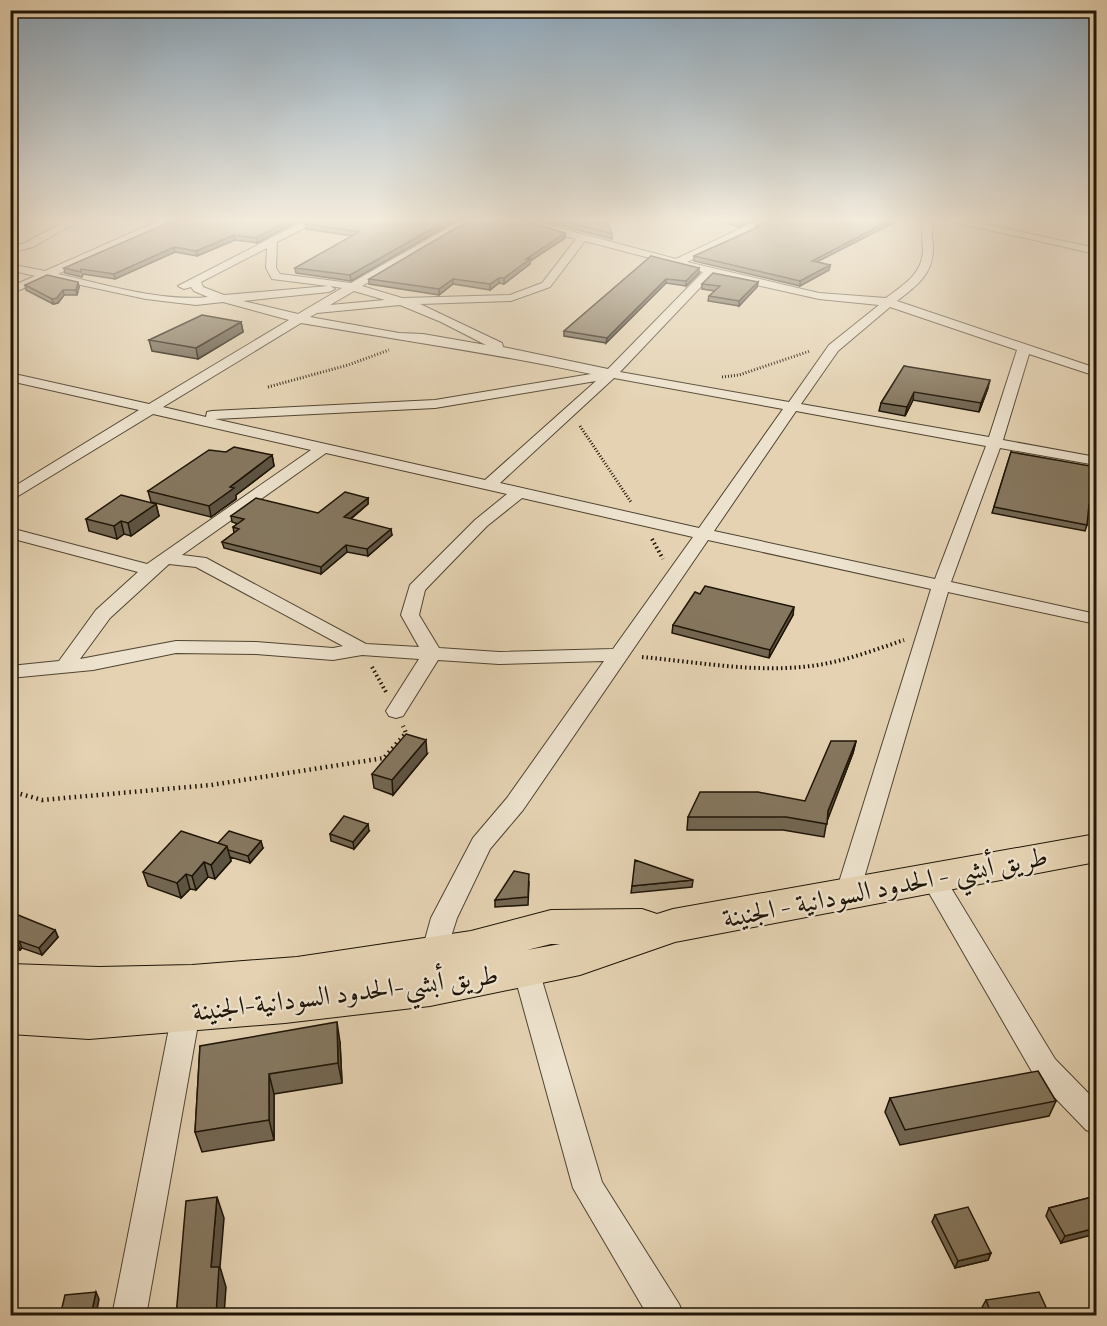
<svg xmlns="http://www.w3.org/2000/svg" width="1107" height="1326" viewBox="0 0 1107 1326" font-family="'Libre Bodoni',Amiri,serif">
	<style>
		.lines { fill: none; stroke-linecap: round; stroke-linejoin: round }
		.street-casing { stroke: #504431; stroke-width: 2 }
		.highway-casing { stroke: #1e1406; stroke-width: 2 }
		.path-far2 { stroke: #1e1406; stroke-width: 3; stroke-dasharray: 1 2; stroke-linecap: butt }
		.path-far1 { stroke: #1e1406; stroke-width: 4; stroke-dasharray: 1.5 3; stroke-linecap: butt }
		.path { stroke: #1e1406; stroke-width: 4.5; stroke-dasharray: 1.5 4; stroke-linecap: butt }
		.street { fill: #ede2cd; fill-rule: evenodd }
		.highway { fill: #e4d2b2; fill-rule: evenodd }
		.wall { fill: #726652; stroke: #1e1406; stroke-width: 1.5 }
		.shaded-wall { fill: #5d5342; stroke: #1e1406; stroke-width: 1.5 }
		.building { fill: #85775f; stroke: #1e1406; stroke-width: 1.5 }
		.labels { text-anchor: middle; stroke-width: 4.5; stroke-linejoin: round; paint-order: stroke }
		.near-street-label { font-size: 27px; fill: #1e1406; stroke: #ede2cd }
	</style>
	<rect width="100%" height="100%" fill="#e4d2b2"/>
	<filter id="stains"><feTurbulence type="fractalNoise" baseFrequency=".00333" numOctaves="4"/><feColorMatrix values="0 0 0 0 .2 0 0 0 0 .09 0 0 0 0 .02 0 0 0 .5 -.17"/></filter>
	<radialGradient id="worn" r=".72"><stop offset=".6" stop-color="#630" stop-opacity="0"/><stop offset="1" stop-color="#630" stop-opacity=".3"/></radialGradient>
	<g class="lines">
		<g class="street-casing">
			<path id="street" d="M65 221H78L33 247 10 253V247L25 243Z
				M158 221H172L58 274C104 284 161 302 208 297L194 291 191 287 184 289 178 286 304 221H318L277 242 276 268 280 274 351 283 460 221H473L362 286 402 298 510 295 542 283 576 239 515 221H533L676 259 756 221H770L687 262 819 293 886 298C904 284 922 275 923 250 923 240 920 232 924 221H934C930 231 933 239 933 249 933 275 915 287 897 301L1096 368V376L1029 354 1003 440 1096 457V465L1000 448 951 582 1096 614V624L948 592 859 895 856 902 847 904 838 902 835 895 931 589 708 540 523 810 490 849 457 918 441 968 432 971 423 968 419 961 431 918 473 838 507 798 604 661 499 664 438 660 403 716 396 718 389 716 386 711 419 659 362 655 333 660 256 654 176 653 93 670 10 678V666L59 661 96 610 138 572 10 538V528L147 564 311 450 153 414 10 501V489L139 410 10 381V373L149 404 289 320 223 302 196 305 146 299 48 278 10 294V287L35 276 10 270V264L45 271ZM585 241 703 272 608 369 503 347 502 343 420 304 511 301 550 287ZM267 248 266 268 272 279 328 286 224 295 203 287 201 282ZM712 275 819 299 879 305 829 345 789 402 620 372ZM330 286 342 288 298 314 243 301 329 292 335 289ZM354 291 385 300 330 305ZM400 305 441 322 486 345 423 334 399 333 310 317 317 313ZM890 307 1017 350 989 437 801 404 838 351ZM301 323C398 340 494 353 591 374L435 400 212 411 207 412 206 417 163 407ZM614 378 783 409 699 528 500 483ZM596 381 485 480 215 419 435 408ZM796 411 986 446 935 579 714 531ZM326 453 507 494 475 520 410 585 401 615 419 647 366 644 206 558 182 555ZM522 498 693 537 613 649 499 652 439 648 419 615 425 590 487 526ZM169 564 196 567 343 646 333 648 256 642 176 641 80 659 110 618Z
				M949 221H970L1096 248V254Z
				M933 870 942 873 1055 1059 1096 1101V1134L1086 1130 1035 1077 921 879 924 873Z
				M526 959 535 963 539 970 602 1182 679 1304 684 1316H648L573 1188 513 970 517 963Z
				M186 1002 196 1005 200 1013 146 1316H112L172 1013 176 1005Z"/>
		</g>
		<g class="highway-casing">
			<path id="highway" d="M1096 834V862L675 942 580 975 430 1006 285 1023 89 1039 10 1034V964L99 967 192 965 297 957 471 931 551 910 642 909 657 914 673 909ZM551 944H560L527 950Z"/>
		</g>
		<path class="path-far2" d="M722 377 739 375 810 351
			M268 387 348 365 389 350
			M580 426 631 502"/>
		<path class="path-far1" d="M652 539 663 559
			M642 657C698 662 755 673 811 666 843 662 874 650 904 640
			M372 667 386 692"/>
		<path class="path" d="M10 791 42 800 211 785 384 758 406 733 403 726"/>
		<use href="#street" class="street"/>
		<use href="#highway" class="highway"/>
	</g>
	<path class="wall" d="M298 221 257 243 235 240 197 256 175 252 115 279 83 274 82 277 65 273 64 268Z
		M312 221H455L351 281 296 273 295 268 352 236 306 229V224Z
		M544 221H607L612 234V239Z
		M728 221H750L739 227 728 224Z
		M765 221 818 262 830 265 829 270 800 286 694 261V256L756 228V226Z
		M565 233V238L530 261V264L504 284 499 283 490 290 453 284 439 295 369 284V279Z
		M651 256 699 273 686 286 666 283 606 343 564 336V331Z
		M758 282 757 287 739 306 708 301 709 296 715 291 702 289V284Z
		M25 285 79 287 77 295H64L58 303 53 304 26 290Z
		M241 322 243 332 198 359 152 351 149 340Z
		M904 366 988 388 979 412 913 400 905 416 879 411 881 403Z
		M1011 452 1096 487V513L1088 512 1087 525 1085 531 992 513Z
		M272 455 274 466 236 495V499L211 517 151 502 148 491Z
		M368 498V504L351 519 392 535 368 556 347 552 321 574 224 548 222 542 234 533 233 527 238 524 232 522 231 516 318 513Z
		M156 504 159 516 131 536 124 534 117 539 89 531 86 519Z
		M793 615 769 658 672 633 673 625Z
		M856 741 853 753 827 820 824 837 783 830H687L688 817 805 801Z
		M427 754 393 795 374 788 372 774Z
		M369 831 354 849 331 841 330 834Z
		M218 843 263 848 250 863 230 857 231 861 215 879 208 877 196 890 190 889 181 898 148 886 143 872Z
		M693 880 692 887 631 893 632 886Z
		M529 882 528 905 495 907V900Z
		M10 923 55 930 58 937 42 955 22 948 20 950 10 946Z
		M340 1042 342 1083 274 1094V1140L202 1152 195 1132 200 1046Z
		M890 1098 1056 1101 1049 1116 900 1145 885 1112Z
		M1096 1196 1061 1243 1046 1216 1049 1208Z
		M935 1215 991 1253 988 1260 955 1268 932 1222Z
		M986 1300 1050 1316H982L980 1311Z"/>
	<path class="shaded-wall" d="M288 221H298L257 243 256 238Z
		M446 221H455L351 281 350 275Z
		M741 221H750L739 227V222Z
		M889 221H897L811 265 812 261Z
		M565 233V238L530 261V264L504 284V278L526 259Z
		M234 235 235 240 197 256 196 251Z
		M174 247 175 252 115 279 114 274Z
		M830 265 829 270 800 286V281Z
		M699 268V273L686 286V281Z
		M499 278V283L490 290V284Z
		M453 279V284L439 295V289Z
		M666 279V283L606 343 607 338Z
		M78 282 79 287 77 295 76 290Z
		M758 282 757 287 739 306V301Z
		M63 290 64 295 58 303 53 304 52 299Z
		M241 322 243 332 198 359 196 348Z
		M990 380 988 388 979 412 981 403Z
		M914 392 913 400 905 416 907 407Z
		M272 455 274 466 236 495V499L211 517 209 506 230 487Z
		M368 498V504L345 523 344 517Z
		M156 504 159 516 131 536 128 523Z
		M121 521 124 534 117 539 114 526Z
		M391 529 392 535 368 556 367 549Z
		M346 545 347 552 321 574V567Z
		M794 607 793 615 769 658 770 650Z
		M426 740 427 754 393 795 392 780Z
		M856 741 853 753 826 824 828 811Z
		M368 824 369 831 354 849 353 842Z
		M261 841 263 848 250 863 248 856Z
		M227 846 231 861 215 879 211 865Z
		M204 862 208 877 196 890 192 876Z
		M186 874 190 889 181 898 177 883Z
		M55 930 58 937 42 955 39 948Z
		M19 941 22 948 20 950 17 942Z
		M337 1022 340 1042 342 1083 338 1063Z
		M269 1074 274 1094V1140L269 1120Z
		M217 1197 224 1218 220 1267 226 1287 224 1316H216L211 1267Z
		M1096 1228V1234L1061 1243 1065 1236Z
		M991 1253 988 1260 955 1268 958 1261Z
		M96 1292 99 1299 96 1316H91Z"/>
	<path class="building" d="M172 221H288L256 238 234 235 196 251 174 247 114 274 81 269V272L64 268Z
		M312 221H446L350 275 295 268 359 232 306 224Z
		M468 221H526L565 233 526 259H530L504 278H499L490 284 453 279 439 289 369 279Z
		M563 221H607L612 234Z
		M765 221H889L812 261 830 265 800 281 694 256 759 227 756 226Z
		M651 256 699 268 686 281 666 279 607 338 564 331Z
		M713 273 758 282 739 301 709 296 720 286 702 284Z
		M47 275 78 282 76 290H63L57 298 52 299 25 285Z
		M202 315 241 322 196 348 149 340Z
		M904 366 990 380 981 403 914 392 907 407 881 403Z
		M234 447 272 455 230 487 234 488 209 506 148 491 209 450 226 452Z
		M1011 452 1096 467 1094 487H1096V507L1089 505 1087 525 994 507Z
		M345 492 368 498 344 517 391 529 367 549 346 545 321 567 222 542 239 529 233 527 244 519 231 516 256 498 318 513Z
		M121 495 156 504 128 523 121 521 114 526 86 519Z
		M705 586 794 607 770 650 673 625 695 592 700 594Z
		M406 734 426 740 392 780 372 774Z
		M831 741H856L828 811 827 824 786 817H688L700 792H758L805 801Z
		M344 816 368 824 353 842 330 834Z
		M181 831 227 846 211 865 204 862 192 876 186 874 177 883 143 872Z
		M229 831 261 841 248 856 228 850 227 846 218 843Z
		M635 860 693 880 632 886Z
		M514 871 529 874 528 897 495 900Z
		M18 915 55 930 39 948 19 941 17 942 10 940V923Z
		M337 1022 338 1063 269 1074V1120L195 1132 200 1046Z
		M1038 1071 1056 1101 905 1130 890 1098Z
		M1096 1196V1228L1065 1236 1049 1208Z
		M217 1197 211 1267H219L216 1316H176L186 1201Z
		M968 1207 991 1253 958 1261 935 1215Z
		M96 1292 91 1316H60L65 1295Z
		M1039 1292 1050 1316H992L986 1300Z"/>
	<linearGradient id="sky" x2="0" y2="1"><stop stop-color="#8ba6bb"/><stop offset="0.54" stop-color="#f3ebdc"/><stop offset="1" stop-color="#f3ebdc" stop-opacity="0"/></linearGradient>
	<rect width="1107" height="407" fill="url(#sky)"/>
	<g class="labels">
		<g class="near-street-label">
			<text transform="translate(885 887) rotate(-11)" y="9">طريق أبشي - الحدود السودانية - الجنينة</text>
			<text transform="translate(345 993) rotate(-7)" y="9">طريق أبشي-الحدود السودانية-الجنينة</text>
		</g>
	</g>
	<rect width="1107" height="1326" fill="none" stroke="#e4d2b2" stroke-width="36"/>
	<rect x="12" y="12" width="1083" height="1302" fill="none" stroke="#1e1406" stroke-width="3"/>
	<rect x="18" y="18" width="1071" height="1290" fill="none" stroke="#1e1406" stroke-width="1.5"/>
	<rect width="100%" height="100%" filter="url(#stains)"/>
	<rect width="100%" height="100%" fill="url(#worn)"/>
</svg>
